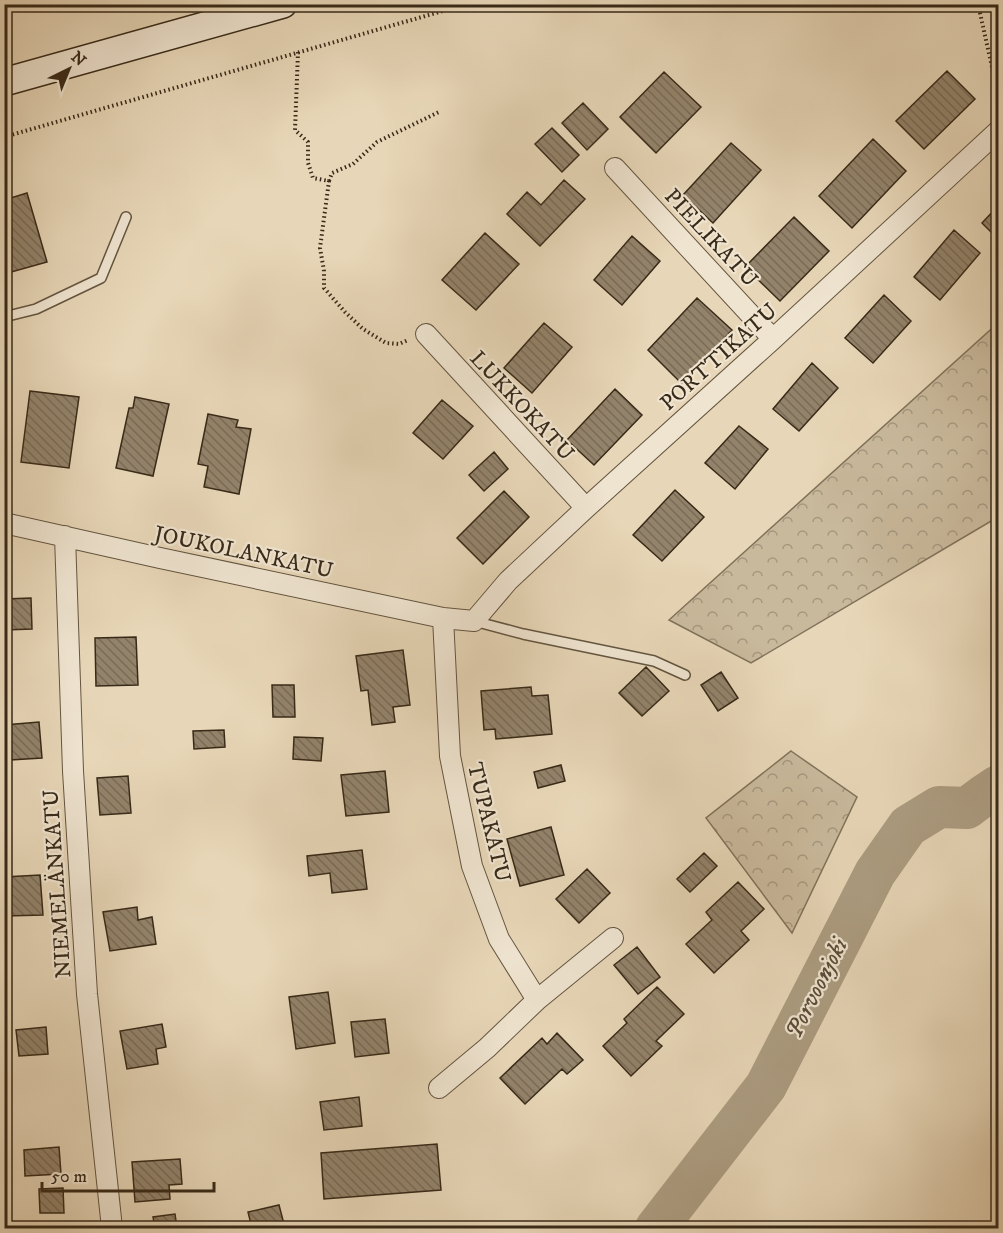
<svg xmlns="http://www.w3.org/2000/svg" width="1003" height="1233" viewBox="0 0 1003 1233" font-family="'IM FELL DW Pica',serif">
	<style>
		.forest { fill: url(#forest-crowns); stroke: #80725a; stroke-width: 1.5 }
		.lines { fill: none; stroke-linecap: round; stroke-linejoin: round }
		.river { stroke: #ac9c81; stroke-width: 42 }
		.building { fill: url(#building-back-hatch); stroke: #382a18; stroke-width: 1.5 }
		.lane-casing { stroke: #645540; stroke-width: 12 }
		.street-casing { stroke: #645540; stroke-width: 22 }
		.secondary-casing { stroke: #382a18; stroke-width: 30 }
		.path { stroke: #382a18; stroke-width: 4; stroke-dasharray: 1.5 3; stroke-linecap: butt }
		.lane { stroke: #efe4d0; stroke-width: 9 }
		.street { stroke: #efe4d0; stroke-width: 20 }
		.secondary { stroke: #efe4d0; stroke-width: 27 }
		.labels { text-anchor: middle; stroke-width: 4.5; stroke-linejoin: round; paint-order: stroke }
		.street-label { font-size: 22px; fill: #382a18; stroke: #efe4d0 }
		.water-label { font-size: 24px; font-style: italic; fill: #5b4c38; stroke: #efe4d0 }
	</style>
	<defs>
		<pattern id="forest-crowns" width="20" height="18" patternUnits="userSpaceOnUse" patternTransform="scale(1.5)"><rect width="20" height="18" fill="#c9b99c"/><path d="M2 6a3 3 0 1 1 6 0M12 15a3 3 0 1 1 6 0" fill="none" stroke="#a4977e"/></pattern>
		<pattern id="building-back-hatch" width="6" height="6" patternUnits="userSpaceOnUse" patternTransform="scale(1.5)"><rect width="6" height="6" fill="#93836b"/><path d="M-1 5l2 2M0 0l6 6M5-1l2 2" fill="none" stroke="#796b57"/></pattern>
	</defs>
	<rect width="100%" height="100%" fill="#e7d6b7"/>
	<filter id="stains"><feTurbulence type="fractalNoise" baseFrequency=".00333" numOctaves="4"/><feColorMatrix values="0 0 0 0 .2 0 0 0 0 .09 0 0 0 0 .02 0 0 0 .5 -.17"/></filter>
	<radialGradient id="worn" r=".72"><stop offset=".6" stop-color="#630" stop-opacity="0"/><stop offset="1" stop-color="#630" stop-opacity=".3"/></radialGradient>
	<path class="forest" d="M998 323V517L751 663 669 620Z
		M791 751 857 797 792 933 706 818Z"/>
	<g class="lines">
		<path class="river" d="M656 1228 766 1086 875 873 908 826 939 807 967 808 983 796 998 786"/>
	</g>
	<path class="building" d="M947 71 975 99 924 149 896 121Z
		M664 72 701 107 656 153 620 117Z
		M583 103 608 129 587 150 562 123Z
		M552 128 579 155 562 172 535 144Z
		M873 139 906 171 852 228 819 196Z
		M731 143 761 170 713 223 683 195Z
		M564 180 585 199 540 246 507 214 527 192 541 205Z
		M27 193 47 262 4 274V200Z
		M998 206V239L982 223Z
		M794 217 829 251 780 301 745 267Z
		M954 230 980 253 940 300 914 277Z
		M485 233 519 264 476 310 442 280Z
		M632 236 660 261 622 305 594 280Z
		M884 295 911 321 873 363 845 338Z
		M697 298 732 330 682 384 648 350Z
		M544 323 572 347 532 393 504 368Z
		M812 363 838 388 799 431 773 409Z
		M615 389 642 415 594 465 567 440Z
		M30 391 79 397 69 468 21 462Z
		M135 397 169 404 153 476 116 468 129 408H133Z
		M442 400 473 426 443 459 413 433Z
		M208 414 238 420 236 427 251 429 239 494 204 487 208 466 198 464Z
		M739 426 768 449 735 489 705 463Z
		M494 452 508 469 484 491 469 475Z
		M675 490 704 517 662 561 633 535Z
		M504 491 529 517 483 564 457 538Z
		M31 598 32 629 4 630V599Z
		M136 637 138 685 96 686 95 638Z
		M403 650 410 705 393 707 395 722 372 725 368 690 361 691 356 656Z
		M646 667 669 691 642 716 619 693Z
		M721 672 738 698 718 711 701 685Z
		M272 685H294L295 717H273Z
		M531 687 532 696 548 695 552 734 496 739 495 729 484 730 481 691Z
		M39 722 42 758 10 760 11 770H4V725Z
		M224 730 225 747 194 749 193 731Z
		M294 737 323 738 321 761 293 759Z
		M561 765 565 781 538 788 534 772Z
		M385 771 389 812 346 816 341 775Z
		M128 776 131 813 100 815 97 778Z
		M551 827 564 875 520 886 507 839Z
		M362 850 367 889 332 893 330 873 309 876 307 856Z
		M704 853 717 866 690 892 677 879Z
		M587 869 610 893 579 923 556 899Z
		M40 875 43 915 5 916 4 877Z
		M738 882 764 909 741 931 749 940 714 973 686 944 712 920 706 912Z
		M137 907 138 920 152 917 156 944 110 951 103 912Z
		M637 947 660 977 638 994 614 965Z
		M657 987 684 1014 656 1041 662 1046 631 1076 603 1046 627 1023 624 1019Z
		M328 992 335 1043 296 1049 289 997Z
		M385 1019 389 1053 355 1057 351 1022Z
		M162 1024 166 1047 156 1049 158 1064 127 1069 120 1031Z
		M46 1027 48 1054 19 1056 16 1030Z
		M557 1033 583 1060 567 1074 562 1069 525 1104 500 1078 542 1038 547 1044Z
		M359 1097 362 1126 324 1130 320 1102Z
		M437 1144 441 1190 324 1199 321 1153Z
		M59 1147 61 1174 25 1176 24 1150Z
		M180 1159 182 1184 169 1185 170 1199 135 1202 132 1162Z
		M63 1188 64 1213H40L39 1189Z
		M279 1205 285 1228H252L248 1212Z
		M175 1214 177 1228H155L153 1217Z"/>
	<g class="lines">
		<g class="lane-casing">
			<path id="lane" d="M4 317 36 309 101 278 126 217
				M474 621 523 634 654 661 685 675"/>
		</g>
		<g class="street-casing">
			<path id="street" d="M615 168 773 339
				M426 334 586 508
				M4 523 160 558 443 618 474 621 508 581 586 508 773 339 998 131
				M65 536 73 771 87 994 112 1228
				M537 1000 613 938
				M439 1088 487 1048 537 1000 499 939 472 866 450 756 443 618"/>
		</g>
		<g class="secondary-casing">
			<path id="secondary" d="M4 82 283 4"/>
		</g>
		<path class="path" d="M978 4 994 76 998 100
			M298 52 295 130 308 142V163L313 178 329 181 320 248 324 271V288L345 312 363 329 386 343 399 344 408 340
			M4 137 467 4
			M329 181 332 173 353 164 377 142 439 112"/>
		<use href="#lane" class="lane"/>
		<use href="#street" class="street"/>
		<use href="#secondary" class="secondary"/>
	</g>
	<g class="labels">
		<g class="street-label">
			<text transform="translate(712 237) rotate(47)" y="8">PIELIKATU</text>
			<text transform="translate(718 356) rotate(-42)" y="8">PORTTIKATU</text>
			<text transform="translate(523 405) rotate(47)" y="8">LUKKOKATU</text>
			<text transform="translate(244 551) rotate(12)" y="8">JOUKOLANKATU</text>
			<text transform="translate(490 822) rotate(76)" y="8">TUPAKATU</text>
			<text transform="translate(56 884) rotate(-94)" y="8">NIEMELÄNKATU</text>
		</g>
		<g class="water-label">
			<text transform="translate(816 988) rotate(-63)" y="8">Porvoonjoki</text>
		</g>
	</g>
	<rect width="1003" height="1233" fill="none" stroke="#e7d6b7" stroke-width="24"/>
	<rect x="6" y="6" width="991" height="1221" fill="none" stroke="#382a18" stroke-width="3"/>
	<rect x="12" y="12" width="979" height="1209" fill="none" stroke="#382a18" stroke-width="1.5"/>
	<g transform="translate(69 69) rotate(43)" stroke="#efe4d0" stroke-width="4.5" paint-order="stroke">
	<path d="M0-4.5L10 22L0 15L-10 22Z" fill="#382a18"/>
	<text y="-9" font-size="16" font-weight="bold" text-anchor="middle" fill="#382a18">N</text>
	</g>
	<path d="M42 1182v9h172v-9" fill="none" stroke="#382a18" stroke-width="3"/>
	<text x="51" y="1182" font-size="18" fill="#382a18" stroke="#efe4d0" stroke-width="4.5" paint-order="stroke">50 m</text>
	<rect width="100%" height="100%" filter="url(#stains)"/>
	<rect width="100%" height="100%" fill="url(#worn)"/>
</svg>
